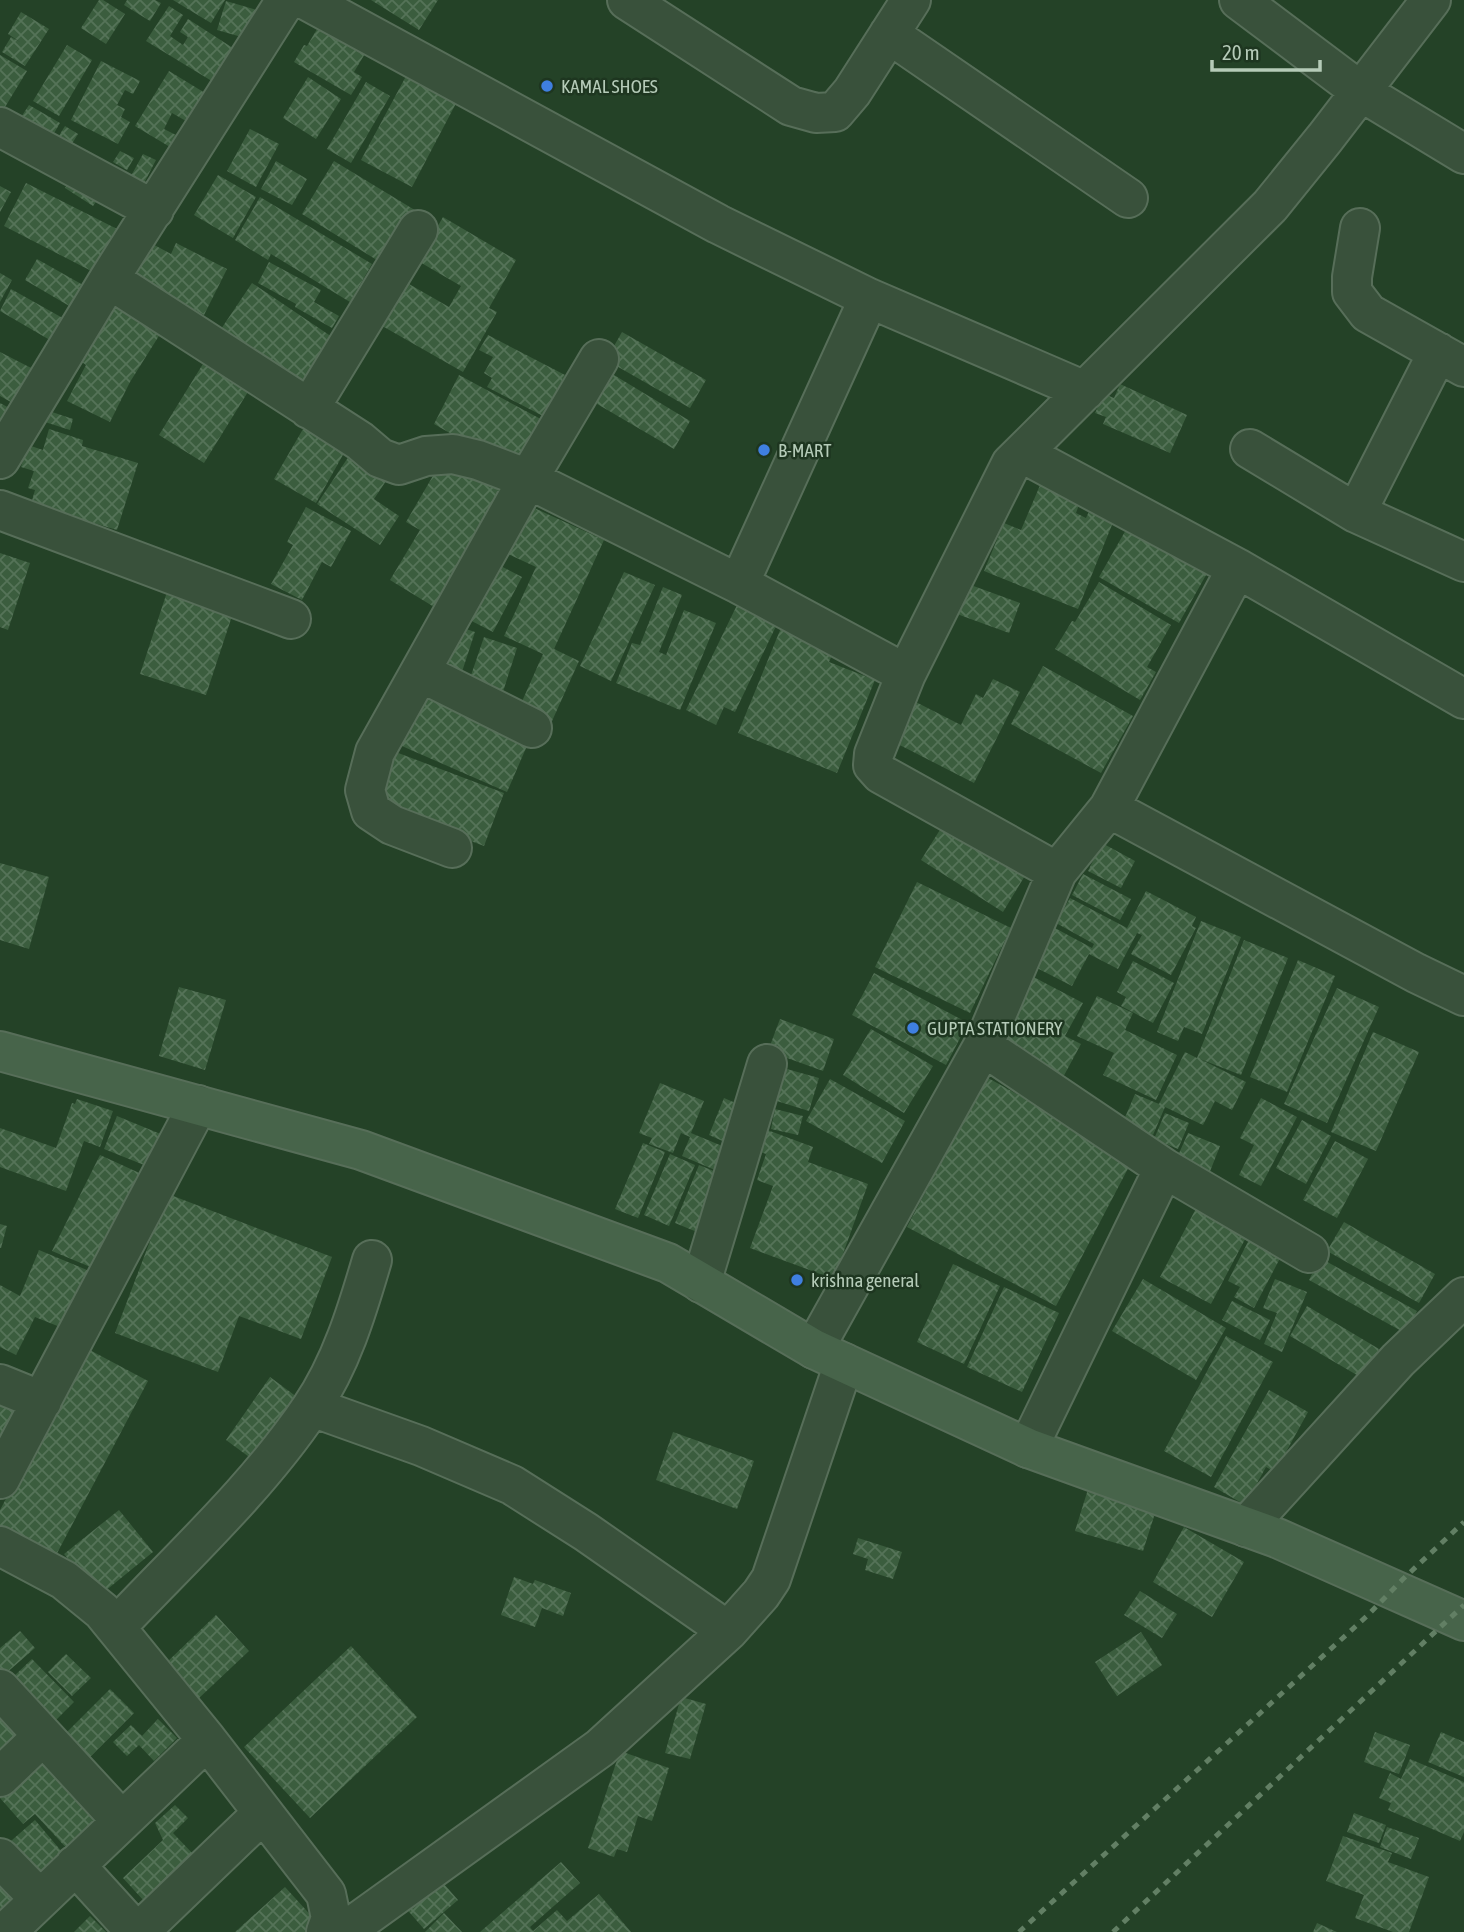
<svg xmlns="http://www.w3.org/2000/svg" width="1464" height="1932" viewBox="0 0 1464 1932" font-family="'Asap Condensed',sans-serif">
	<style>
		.building { fill: url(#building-cross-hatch); fill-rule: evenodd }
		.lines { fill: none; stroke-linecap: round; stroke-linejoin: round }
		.street-casing { stroke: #576e59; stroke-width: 42 }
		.secondary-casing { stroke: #576e59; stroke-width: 42 }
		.street { stroke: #39513b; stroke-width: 38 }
		.secondary { stroke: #47644a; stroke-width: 38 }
		.rail { stroke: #627f64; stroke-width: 5; stroke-dasharray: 7 7; stroke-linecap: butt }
		.shop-dot { fill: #3f7fe0; stroke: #1e3620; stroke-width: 2.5 }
		.labels { text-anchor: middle; stroke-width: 5; stroke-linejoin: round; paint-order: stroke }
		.poi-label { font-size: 19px; fill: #b5cbb8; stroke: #1e3620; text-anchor: start }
	</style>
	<defs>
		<pattern id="building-cross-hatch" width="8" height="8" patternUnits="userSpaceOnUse" patternTransform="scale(1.75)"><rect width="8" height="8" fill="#3b5d3e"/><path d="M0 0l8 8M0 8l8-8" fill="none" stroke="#557358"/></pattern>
	</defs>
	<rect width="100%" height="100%" fill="#244227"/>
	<path class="building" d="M99 0H103L125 14 106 44 81 28Z
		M127 0H155L161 3 150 21 124 5Z
		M173 0H225L211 23Z
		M371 0H438L419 30Z
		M226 1 270 14 245 38 217 30Z
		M169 6 183 15 170 36 183 45 188 37 180 32 188 19 236 50 215 83 146 41Z
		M21 12 49 29 25 66 2 52 11 37 20 42 8 34Z
		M326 14 372 42 354 72 362 77 351 95 294 62 304 45 307 46Z
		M67 45 92 60 59 116 33 101Z
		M0 55 27 71 2 112 0 110Z
		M101 61 140 81 133 94 125 90 117 105 125 109 121 117 130 122 118 144 71 120Z
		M412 65 462 92 412 187 361 160Z
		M169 71 205 93 175 150 135 126ZM172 113 186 121 178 136 164 129Z
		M308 77 341 99 316 139 283 118Z
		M366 82 390 96 351 163 327 149Z
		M29 105 60 123 46 147 14 128Z
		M65 126 78 134 65 155 52 147Z
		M250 129 279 144 256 187 227 171Z
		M120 151 134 158 127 170 113 162Z
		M143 154 156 160 144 183 131 176Z
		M276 161 307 179 292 205 261 189Z
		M334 161 418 212 385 265 302 214Z
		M77 169 106 188 93 206 65 188Z
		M218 175 256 197 233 238 194 215Z
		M26 183 127 234 105 278 4 226Z
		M0 186 11 192 0 212Z
		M260 197 372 264 350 302 271 254 268 260 235 240Z
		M443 217 516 260 489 308 497 312 463 372 370 319 395 276 449 307 461 286 418 261Z
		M147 241 171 254 176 243 227 269 204 315 180 302 127 280Z
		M37 259 83 285 71 307 25 280Z
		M269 262 321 290 314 302 339 316 332 328 295 307 296 304 258 283Z
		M0 273 12 280 0 302Z
		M252 283 341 343 306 396 217 335Z
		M11 289 68 321 55 343 0 311Z
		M116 301 162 331 130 382 110 422 67 401 86 365 79 360Z
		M622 332 706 380 690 408 606 360Z
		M488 335 565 375 543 416 487 387 492 378 484 373 493 357 479 350Z
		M0 352 37 371 27 411 0 396Z
		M206 359 251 387 204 463 159 435Z
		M604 369 690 421 674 449 587 398Z
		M459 375 550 424 522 474 434 424Z
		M1120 384 1187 415 1170 453 1103 424 1106 417 1095 413 1104 394 1114 398Z
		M0 403 15 411 0 440Z
		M49 411 73 419 70 430 45 422Z
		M49 429 83 440 82 446 138 463 117 530 31 504 35 490 28 488 34 471 21 467 28 445 43 450Z
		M303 429 344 453 316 503 274 479Z
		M351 453 388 478 374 499 399 516 380 545 317 504Z
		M444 457 508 495 439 610 390 580 420 530 406 522Z
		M1041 483 1081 499 1076 513 1086 518 1094 500 1118 510 1078 609 984 571 1004 523 1021 530Z
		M519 501 604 540 554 649 579 661 548 730 516 715 543 654 504 636 536 567 497 549Z
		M306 507 351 531 331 567 322 562 302 600 271 584 293 545 287 542Z
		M1131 521 1210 568 1179 623 1099 577Z
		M0 553 30 563 8 630 0 627Z
		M485 558 522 577 493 632 456 613Z
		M624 572 655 585 611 681 580 666Z
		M1099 582 1171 625 1147 667 1156 672 1140 700 1055 649 1072 621 1075 622Z
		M968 584 1020 603 1009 633 957 614Z
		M169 586 235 607 206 695 140 674Z
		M663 587 682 595 659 652 666 655 684 610 716 623 680 710 616 683 632 643 640 645Z
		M738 603 778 622 735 712 724 707 716 725 686 710Z
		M783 623 837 644 829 662 875 680 837 773 738 733Z
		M451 624 475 632 458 684 434 676Z
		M484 637 517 648 500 701 466 690Z
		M1043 666 1133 716 1101 773 1011 724Z
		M993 679 1020 692 974 783 888 739 908 698 961 725 976 694 983 698Z
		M421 683 533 732 507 792 395 743Z
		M393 751 504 793 484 846 373 804Z
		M948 817 1029 869 1003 912 921 860Z
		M1102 843 1135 861 1121 888 1088 871Z
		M0 863 49 877 29 949 0 940Z
		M1083 874 1131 899 1120 920 1072 895Z
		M917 882 1011 928 970 1013 875 967Z
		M1146 891 1196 917 1192 926 1196 928 1171 975 1131 954 1142 935 1137 933 1118 969 1089 954 1072 986 1033 966 1053 927 1092 948 1094 944 1056 923 1070 898 1127 928Z
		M1201 921 1241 937 1202 1034 1184 1027 1178 1041 1157 1032Z
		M1244 940 1288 958 1241 1075 1200 1059 1246 1082 1232 1110 1215 1101 1203 1125 1165 1107 1153 1135 1123 1122 1135 1094 1159 1104 1185 1052 1197 1058Z
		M1298 960 1335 976 1287 1092 1250 1077Z
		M1133 961 1174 983 1153 1023 1121 1006 1126 997 1117 992Z
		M874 973 968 1023 946 1065 852 1015Z
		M1026 973 1083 1003 1065 1036 1081 1044 1061 1081 989 1043Z
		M179 987 226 1000 205 1070 159 1056Z
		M1337 988 1379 1007 1327 1123 1284 1104Z
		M1097 996 1133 1013 1125 1030 1177 1055 1156 1100 1103 1075 1114 1053 1077 1036Z
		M780 1019 834 1039 823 1071 768 1051Z
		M871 1029 933 1066 904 1113 843 1075Z
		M1373 1032 1419 1052 1376 1151 1331 1132Z
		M776 1066 819 1078 809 1111 767 1098Z
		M981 1074 1133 1159 1056 1306 907 1227 952 1142 942 1137Z
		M830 1079 905 1121 882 1163 806 1121Z
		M660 1083 704 1101 691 1133 739 1153 729 1176 682 1156 690 1137 681 1133 673 1153 649 1144 652 1138 639 1133Z
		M724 1098 752 1110 736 1147 709 1135Z
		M1261 1098 1297 1117 1261 1186 1239 1175 1254 1145 1240 1138Z
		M77 1099 113 1111 100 1147 84 1141 66 1191 0 1167V1128L56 1148 72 1103 75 1104Z
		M775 1109 803 1116 798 1135 771 1129Z
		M1165 1113 1189 1123 1178 1149 1154 1139Z
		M117 1116 163 1135 149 1167 104 1149Z
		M1302 1120 1331 1136 1306 1184 1276 1168Z
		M754 1125 813 1147 808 1162 868 1184 834 1279 750 1248 773 1186 757 1180 766 1154 747 1147Z
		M1188 1133 1220 1146 1209 1174 1176 1160Z
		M1335 1141 1368 1159 1337 1218 1303 1200Z
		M643 1143 665 1152 638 1218 615 1209Z
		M670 1154 695 1165 669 1226 644 1215Z
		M100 1155 146 1176 100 1271 52 1251Z
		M699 1165 726 1176 702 1234 675 1223Z
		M168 1194 332 1257 301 1339 239 1316 218 1372 115 1333Z
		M1201 1199 1252 1226 1211 1304 1160 1277Z
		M1344 1222 1435 1274 1419 1303 1327 1251Z
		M0 1224 7 1226 1 1248H0Z
		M1256 1226 1288 1243 1254 1308 1234 1297 1240 1287 1228 1281Z
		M39 1250 99 1275 75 1333 35 1317 16 1355 0 1347V1285L20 1296Z
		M1320 1258 1417 1311 1405 1333 1309 1280Z
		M953 1264 1000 1286 964 1364 917 1342Z
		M1143 1279 1226 1328 1196 1380 1112 1331Z
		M1275 1279 1307 1292 1282 1352 1264 1344 1277 1313 1263 1308Z
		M1004 1287 1059 1313 1022 1392 967 1367Z
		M1232 1301 1270 1320 1260 1340 1222 1320Z
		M1307 1306 1379 1349 1362 1378 1290 1336Z
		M1226 1336 1273 1362 1211 1477 1164 1451Z
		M86 1348 148 1381 54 1559 0 1531V1510Z
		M270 1377 305 1403 260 1465 226 1440Z
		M1269 1390 1308 1412 1275 1472 1266 1467 1245 1505 1214 1487Z
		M0 1403 26 1411 0 1461Z
		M673 1432 754 1461 737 1509 656 1480Z
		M1089 1486 1157 1507 1143 1551 1075 1531Z
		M119 1510 153 1552 99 1596 64 1554Z
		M1184 1527 1244 1562 1212 1617 1153 1582Z
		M858 1538 902 1552 893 1579 865 1570 868 1559 853 1554Z
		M514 1577 533 1584 535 1580 571 1593 563 1616 542 1608 535 1627 501 1615Z
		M1140 1591 1177 1614 1162 1638 1124 1615Z
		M216 1615 249 1651 198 1699 165 1664Z
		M20 1631 35 1648 4 1675 0 1670V1648Z
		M1141 1632 1162 1665 1117 1696 1095 1662Z
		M351 1646 417 1717 310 1818 244 1747Z
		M66 1654 91 1678 72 1696 48 1672Z
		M32 1659 74 1702 54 1722 12 1678Z
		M110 1689 134 1713 84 1763 60 1739Z
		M0 1697 36 1735 0 1770Z
		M681 1697 706 1704 690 1759 665 1753Z
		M158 1719 177 1738 154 1761 139 1745 127 1756 113 1742 131 1725 142 1736Z
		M1375 1732 1410 1745 1399 1774 1364 1762Z
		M1441 1732 1464 1742V1777L1428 1762Z
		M47 1747 109 1819 71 1853 35 1814 23 1824 0 1798V1789Z
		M620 1751 669 1768 652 1821 638 1816 627 1852 617 1849 614 1857 588 1848Z
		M1410 1759 1464 1782V1832L1460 1841 1388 1810 1391 1803 1379 1798 1390 1773 1401 1779Z
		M175 1805 188 1818 173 1833 193 1854 200 1847 212 1860 155 1913 123 1878 163 1840 155 1823Z
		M1354 1813 1386 1825 1379 1843 1347 1832Z
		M35 1820 68 1859 37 1886 4 1847Z
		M1387 1827 1419 1838 1411 1859 1380 1847Z
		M1343 1836 1392 1853 1388 1862 1429 1877 1409 1932H1393L1355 1918 1364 1895 1326 1881Z
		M561 1862 580 1883 530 1927 533 1931 557 1910 567 1921 599 1894 631 1932H480Z
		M0 1867 22 1891 0 1911Z
		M436 1875 458 1900 424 1929 403 1905Z
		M285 1887 326 1932H235Z
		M444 1913 462 1932H425Z
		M90 1916 106 1932H74Z
		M1317 1923 1337 1932H1313Z"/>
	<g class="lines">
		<g class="street-casing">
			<path id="street" d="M306 0 718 224 869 298 1085 391
				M627 0 791 106 816 113 835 112 852 92 911 0
				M1239 0 1360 91 1464 154
				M889 34 1128 198
				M0 127 154 210
				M1360 228 1352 277V292L1368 313 1464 367
				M109 279 360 441 380 458 399 465 426 456 453 454 478 460 528 479 599 359
				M309 409 418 230
				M1250 449 1356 513 1464 562
				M1022 453 1237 568
				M0 459 109 279 286 0
				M0 510 291 619
				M1356 513 1438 352
				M739 584 869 298
				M420 672 532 728
				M1109 808 1416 973 1464 996
				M452 848 392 825 371 811 365 790 375 752 528 479 739 584 906 674
				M1057 872 881 774 873 765 874 754 906 674 1011 464 1270 206 1325 138 1431 0
				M983 1046 1164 1168 1028 1448
				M1164 1168 1309 1253
				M701 1283 767 1064
				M814 1349 983 1046 1057 872 1109 808 1237 568 1464 699
				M0 1384 42 1401
				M312 1407 421 1446 512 1485 586 1532 728 1631
				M0 1479 198 1105
				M1246 1527 1398 1360 1464 1297
				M0 1546 64 1580 102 1611 207 1740 326 1894 331 1918 326 1932
				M116 1627C182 1557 257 1488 311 1408 341 1364 357 1311 372 1260
				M0 1689 122 1821
				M0 1777 43 1736
				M0 1858 40 1899
				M75 1865 136 1932
				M6 1932 207 1740
				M139 1932 263 1813
				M344 1932 600 1748 728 1631 761 1594 771 1579 844 1363"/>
		</g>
		<g class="secondary-casing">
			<path id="secondary" d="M0 1051 361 1150 668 1263 814 1349 1028 1448 1277 1538 1464 1621"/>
		</g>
		<use href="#street" class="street"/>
		<use href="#secondary" class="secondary"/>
		<path class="rail" d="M1019 1932 1367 1616 1403 1579 1464 1522
			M1113 1932 1464 1605"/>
	</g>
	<g class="shop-dot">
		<circle cx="547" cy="86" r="7"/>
		<circle cx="764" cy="450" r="7"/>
		<circle cx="913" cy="1028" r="7"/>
		<circle cx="797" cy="1280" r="7"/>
	</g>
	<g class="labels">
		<g class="poi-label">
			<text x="561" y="93">KAMAL SHOES</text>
			<text x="778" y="457">B-MART</text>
			<text x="927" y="1035">GUPTA STATIONERY</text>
			<text x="811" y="1287">krishna general</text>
		</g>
	</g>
	<path d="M1212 60v10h108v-10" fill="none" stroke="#b5cbb8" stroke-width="3.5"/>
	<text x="1222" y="60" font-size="21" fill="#b5cbb8" stroke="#1e3620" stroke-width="5" paint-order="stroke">20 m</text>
</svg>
